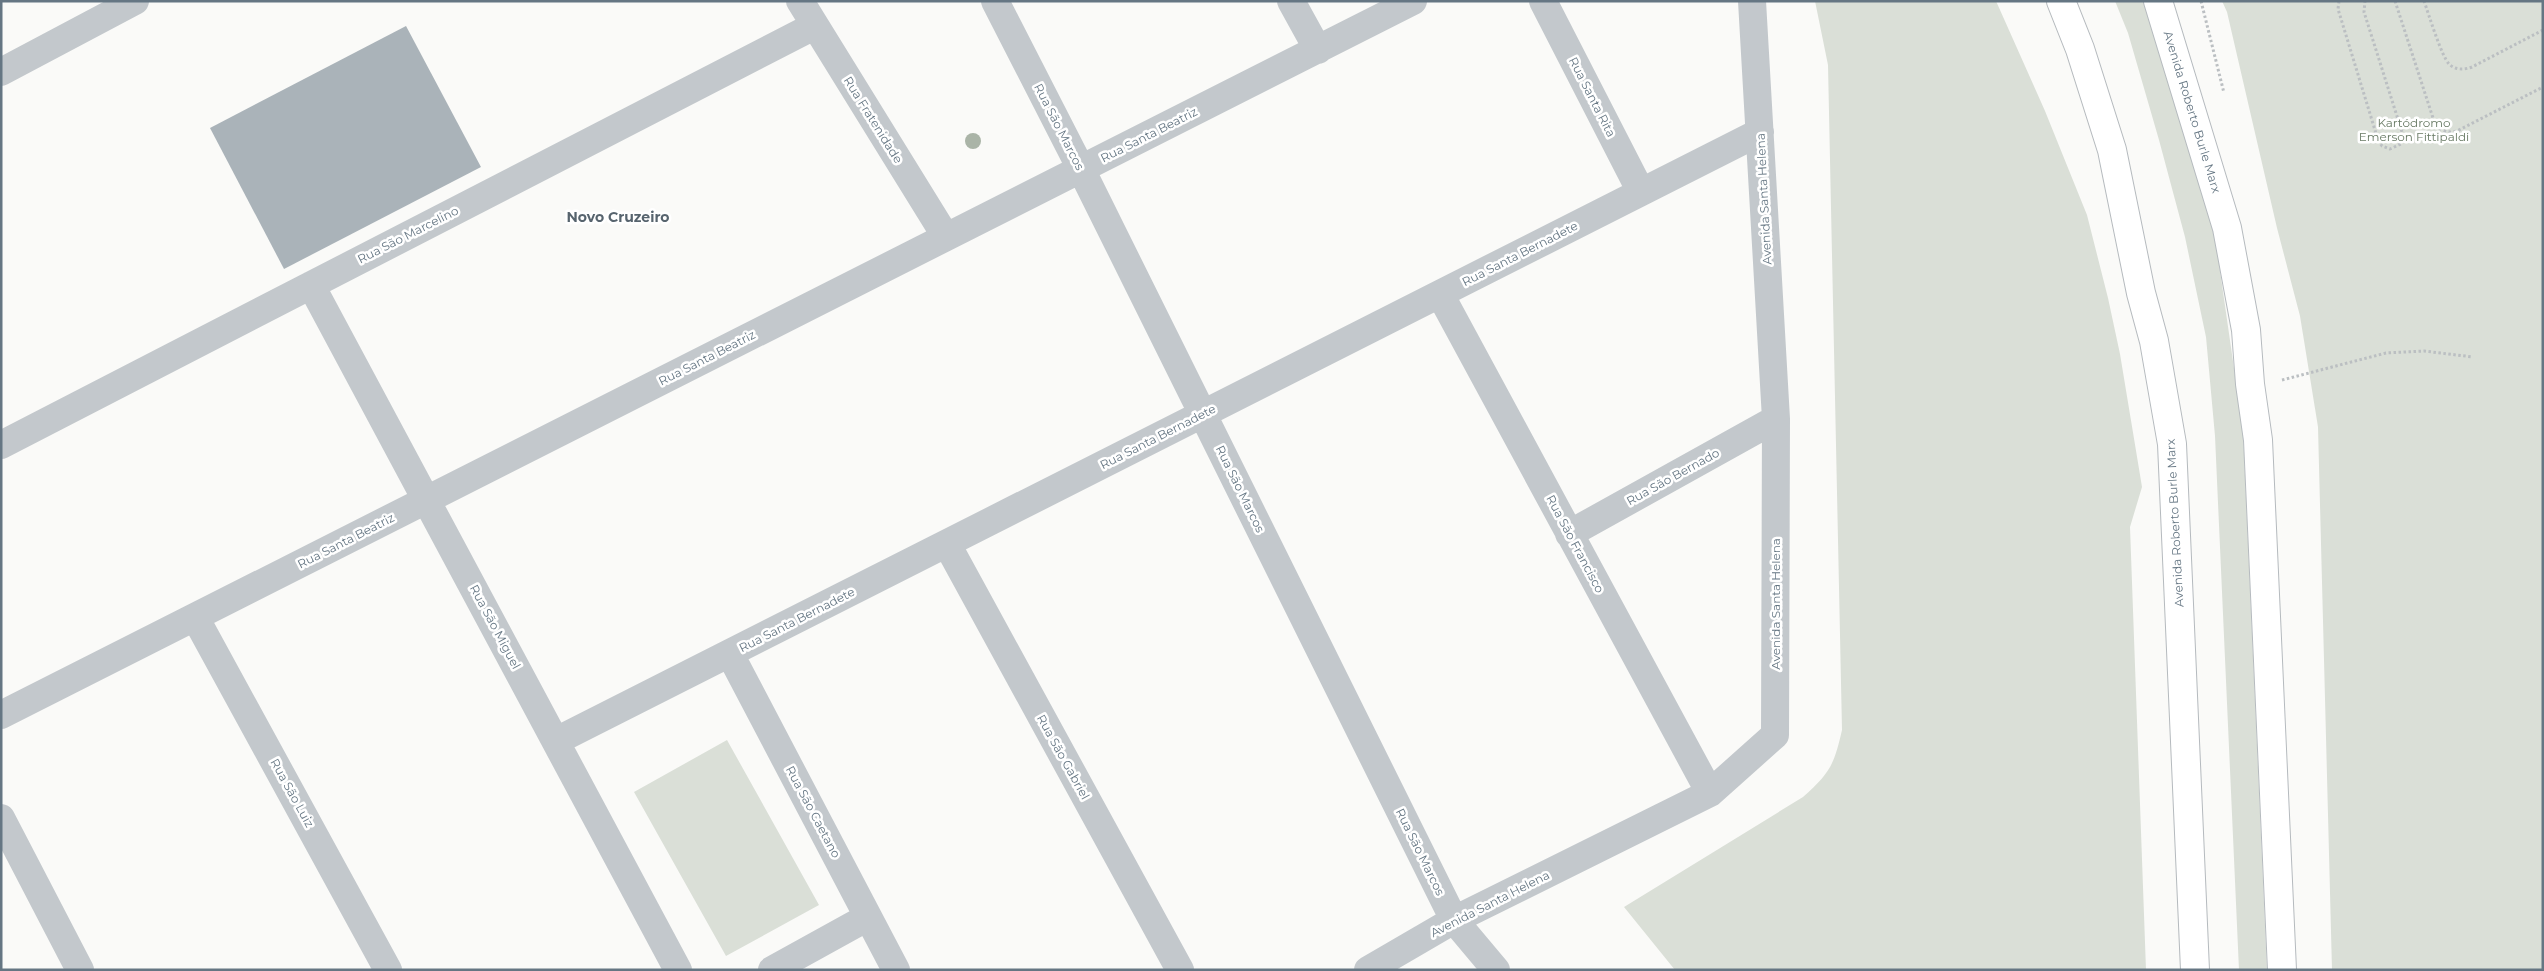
<svg xmlns="http://www.w3.org/2000/svg" width="2544" height="971" viewBox="0 0 2544 971" font-family="Montserrat,sans-serif">
	<style>
		.green { fill: #dadfd7 }
		.building { fill: #aab3b9 }
		.lines { fill: none; stroke-linecap: round; stroke-linejoin: round }
		.major-casing { stroke: #b5babe; stroke-width: 30 }
		.path { stroke: #bbbfc2; stroke-width: 3; stroke-dasharray: 2.5 2.5; stroke-linecap: butt }
		.minor { stroke: #c3c8cc; stroke-width: 28 }
		.major { stroke: #fff; stroke-width: 28 }
		.tree { fill: #aab4a7 }
		.labels { text-anchor: middle; stroke-width: 5; stroke-linejoin: round; paint-order: stroke }
		.street-label { font-size: 12px; fill: #657683; stroke: #fff }
		.park-label { font-size: 12px; fill: #687a64; stroke: #fff }
		.neighbourhood-label { font-size: 14px; font-weight: bold; fill: #57646e; stroke: #fff }
	</style>
	<rect width="100%" height="100%" fill="#fafaf8"/>
	<path class="green" d="M1815 1H1996L2045 111 2087 215 2108 298 2120 354 2142 487 2130 527 2146 970H1675L1624 907 1803 797C1830 773 1834 765 1842 730L1828 65Z
		M2115 1H2145L2214 229 2243 431 2267 970H2239L2215 436 2206 337 2185 237 2159 140 2128 33Z
		M2222 1H2543V970H2332L2318 427 2300 316 2277 228 2227 12Z
		M727 740 819 905 726 956 634 792Z"/>
	<path class="building" d="M406 26 481 167 284 269 210 128Z"/>
	<g class="lines">
		<g class="major-casing">
			<path id="major" d="M2061 1 2080 49 2112 150 2141 293 2154 341 2172 444 2195 970
				M2158 1 2227 228 2246 330 2250 384 2258 440 2282 970"/>
		</g>
		<path class="path" d="M2201 1 2224 93
			M2339 1 2338 9 2378 140 2382 146 2390 149 2401 144 2402 132 2364 12 2365 1
			M2395 1 2434 121C2439 130 2447 134 2457 131L2543 87
			M2424 1C2429 15 2441 55 2449 64 2455 70 2464 70 2472 67L2543 30
			M2282 380 2386 353 2424 351 2473 357"/>
		<path class="minor" d="M800 1 946 237
			M995 1 1081 169 1454 920 1496 970
			M1291 1 1318 50
			M1543 1 1641 192
			M1 72 135 1
			M311 285 678 970
			M1440 294 1710 793
			M1 445 814 26
			M1569 534 1776 419
			M947 544 1180 970
			M195 617 388 970
			M730 654 896 970
			M1 715 1413 1
			M556 741 1760 132
			M1 818 80 970
			M772 970 868 917
			M1368 970 1454 920 1710 793 1775 735 1776 419 1752 1"/>
		<use href="#major" class="major"/>
	</g>
	<circle class="tree" cx="973" cy="141" r="8"/>
	<g class="labels">
		<g class="street-label">
			<text transform="translate(1592 97) rotate(63)" y="4">Rua Santa Rita</text>
			<text transform="translate(2192 112) rotate(73)" y="4">Avenida Roberto Burle Marx</text>
			<text transform="translate(873 120) rotate(58)" y="4">Rua Fratenidade</text>
			<text transform="translate(1059 127) rotate(63)" y="4">Rua São Marcos</text>
			<text transform="translate(1149 135) rotate(-27)" y="4">Rua Santa Beatriz</text>
			<text transform="translate(1764 199) rotate(-93)" y="4">Avenida Santa Helena</text>
			<text transform="translate(408 235) rotate(-27)" y="4">Rua São Marcelino</text>
			<text transform="translate(1520 254) rotate(-27)" y="4">Rua Santa Bernadete</text>
			<text transform="translate(707 358) rotate(-27)" y="4">Rua Santa Beatriz</text>
			<text transform="translate(1158 437) rotate(-27)" y="4">Rua Santa Bernadete</text>
			<text transform="translate(1673 477) rotate(-29)" y="4">Rua São Bernado</text>
			<text transform="translate(1240 489) rotate(64)" y="4">Rua São Marcos</text>
			<text transform="translate(2175 523) rotate(-93)" y="4">Avenida Roberto Burle Marx</text>
			<text transform="translate(346 541) rotate(-27)" y="4">Rua Santa Beatriz</text>
			<text transform="translate(1575 544) rotate(62)" y="4">Rua São Francisco</text>
			<text transform="translate(1776 604) rotate(-90)" y="4">Avenida Santa Helena</text>
			<text transform="translate(797 620) rotate(-27)" y="4">Rua Santa Bernadete</text>
			<text transform="translate(495 627) rotate(62)" y="4">Rua São Miguel</text>
			<text transform="translate(1063 757) rotate(61)" y="4">Rua São Gabriel</text>
			<text transform="translate(292 793) rotate(61)" y="4">Rua São Luiz</text>
			<text transform="translate(813 812) rotate(62)" y="4">Rua São Caetano</text>
			<text transform="translate(1420 852) rotate(64)" y="4">Rua São Marcos</text>
			<text transform="translate(1490 904) rotate(-27)" y="4">Avenida Santa Helena</text>
		</g>
		<g class="park-label">
			<text x="2414" y="127">Kartódromo<tspan x="2414" dy="14">Emerson Fittipaldi</tspan></text>
		</g>
		<g class="neighbourhood-label">
			<text x="618" y="222">Novo Cruzeiro</text>
		</g>
	</g>
	<rect width="2544" height="971" fill="none" stroke="#657683" stroke-width="5"/>
</svg>
